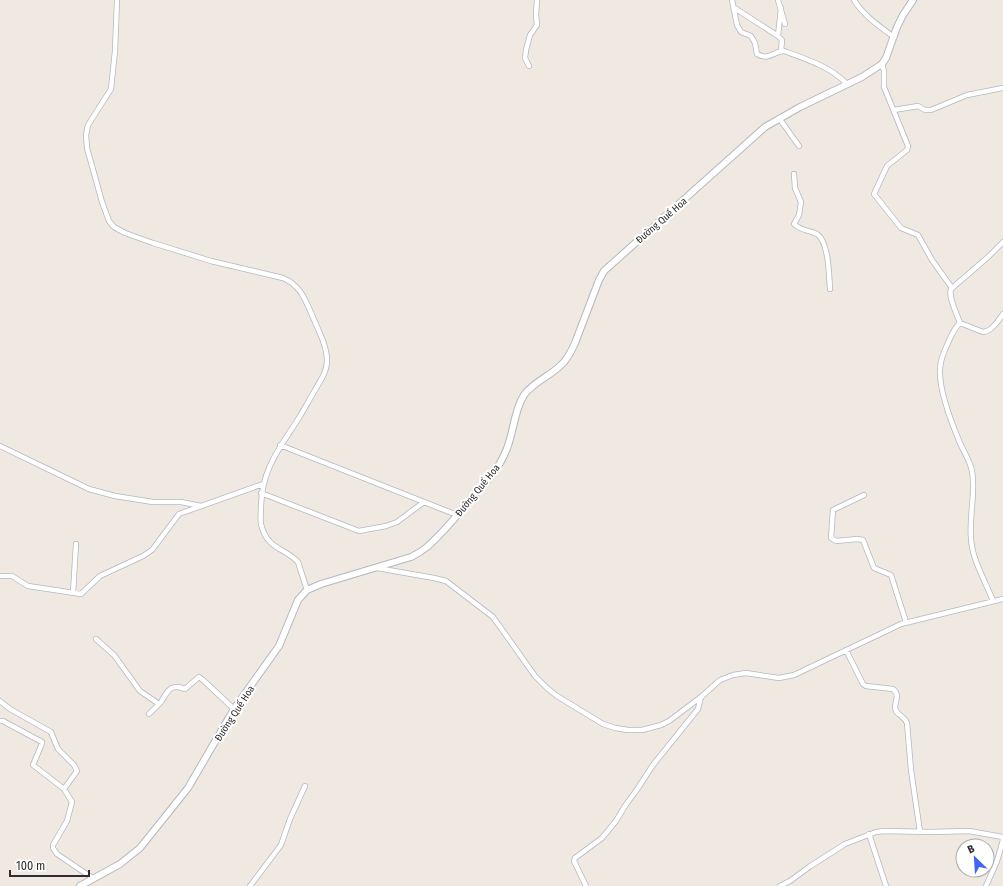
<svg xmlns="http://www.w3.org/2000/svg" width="1003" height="886" viewBox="0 0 1003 886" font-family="'Fira Sans Condensed',sans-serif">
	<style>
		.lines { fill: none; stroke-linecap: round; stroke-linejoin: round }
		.minor-casing { stroke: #b4b7c1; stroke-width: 6 }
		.tertiary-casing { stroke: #b4b7c1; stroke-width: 8 }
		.minor { stroke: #fff; stroke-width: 4.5 }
		.tertiary { stroke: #fff; stroke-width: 6 }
		.labels { text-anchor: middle; stroke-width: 4; stroke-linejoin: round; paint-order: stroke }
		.street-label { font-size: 10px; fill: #2e2e2e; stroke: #fff }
	</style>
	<rect width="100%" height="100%" fill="#efe9e1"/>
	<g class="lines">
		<g class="minor-casing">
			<path id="minor" d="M117 0 115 51 111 89 88 125 86 135 87 148 102 202 109 221 114 227 125 233 153 243 211 261 283 278C300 285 305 299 312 315 318 330 327 345 327 361 327 373 319 382 314 392 309 400 305 408 300 416 281 447 262 467 261 506 261 512 260 519 261 524 267 550 284 547 298 562L307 590
				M732 0 737 25 741 32 751 36 755 43 757 54C770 61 773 51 784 51 806 59 831 67 847 84
				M778 0 785 24
				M854 0C863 15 880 27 894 37
				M733 7 778 36 782 40 781 51
				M778 36 781 8
				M882 64 884 71V87L908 146 907 150 887 166 874 194 901 228 918 235 932 260 952 288
				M529 66 525 58 526 50 530 35 537 25 536 15 537 0
				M894 110 918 106 925 110H931L967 95 1003 88
				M779 118 799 146
				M794 174 795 188 801 202 799 215 794 224C801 231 810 230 817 234 829 242 829 276 830 289
				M960 323 983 332C992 331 998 321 1003 314
				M280 445 457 515
				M0 446 89 489 115 496 153 502H181L201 506
				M261 493 359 531 386 526 397 522 424 502
				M864 495 833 510 831 538 836 541 857 539 863 540 874 568 891 575 906 622
				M377 568 434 578 446 581 493 617 535 676 547 688 557 696 603 724 615 728 628 730H642L661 725 669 721 701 697 720 680 733 675 746 673 779 678 794 675 901 624 1003 599
				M0 576H12L28 586 81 594 100 576 143 556 152 550 179 514 263 484
				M73 593 76 544
				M993 601C985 580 972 560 971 538 969 515 976 493 972 471 970 461 964 452 960 443 952 424 939 390 940 370 940 361 944 351 948 343 951 336 954 328 960 323 957 314 948 297 951 289L988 257 1003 242
				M96 639 114 655 140 691 159 704
				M846 650 863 684 866 686 893 689C902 697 892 703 896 711 899 716 905 717 907 723L911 770 920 832
				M0 701 10 709 51 732 58 749 74 765 77 771 64 789
				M149 714C153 710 157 706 161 702 168 691 170 683 185 689L199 677 203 680 234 709
				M0 721H3L42 742 41 746 33 765 64 789 72 802 67 821 53 845V848L57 854 94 879
				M869 834 886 886
				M250 886 281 845 290 819 305 786
				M586 886 574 861 575 858 602 838 616 821 625 806 638 788 653 765 698 709 701 697
				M780 886 790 881 809 867 845 844 876 832 884 831 931 832 969 831 1003 837
				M986 886 997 861 1003 840"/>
		</g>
		<g class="tertiary-casing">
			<path id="tertiary" d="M80 886 120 864 140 848 188 788 234 709 279 646 298 600 307 590 321 584 411 557C417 554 422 551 427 547 445 531 461 511 476 493 487 481 499 468 505 453 514 435 513 412 524 395 534 381 553 375 564 362 568 357 572 350 575 343L599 280 604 271 765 127 800 107 862 77 882 64 886 58 897 27 903 15 913 0"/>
		</g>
		<use href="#minor" class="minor"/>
		<use href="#tertiary" class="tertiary"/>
	</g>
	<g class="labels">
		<g class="street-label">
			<text transform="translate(661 220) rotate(-41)" y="4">Đường Quế Hoa</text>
			<text transform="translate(477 490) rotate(-51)" y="4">Đường Quế Hoa</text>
			<text transform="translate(234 713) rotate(-57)" y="4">Đường Quế Hoa</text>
		</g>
	</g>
	<g transform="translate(975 858) rotate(335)"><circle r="19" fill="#ffffff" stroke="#ababab"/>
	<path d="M0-3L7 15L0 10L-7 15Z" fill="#4264fb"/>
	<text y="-6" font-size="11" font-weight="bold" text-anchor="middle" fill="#2e2e2e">B</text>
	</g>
	<path d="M10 870v6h79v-6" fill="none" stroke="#2e2e2e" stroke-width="2"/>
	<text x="16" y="870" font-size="12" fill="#2e2e2e" stroke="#ffffff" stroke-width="3" paint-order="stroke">100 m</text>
</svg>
